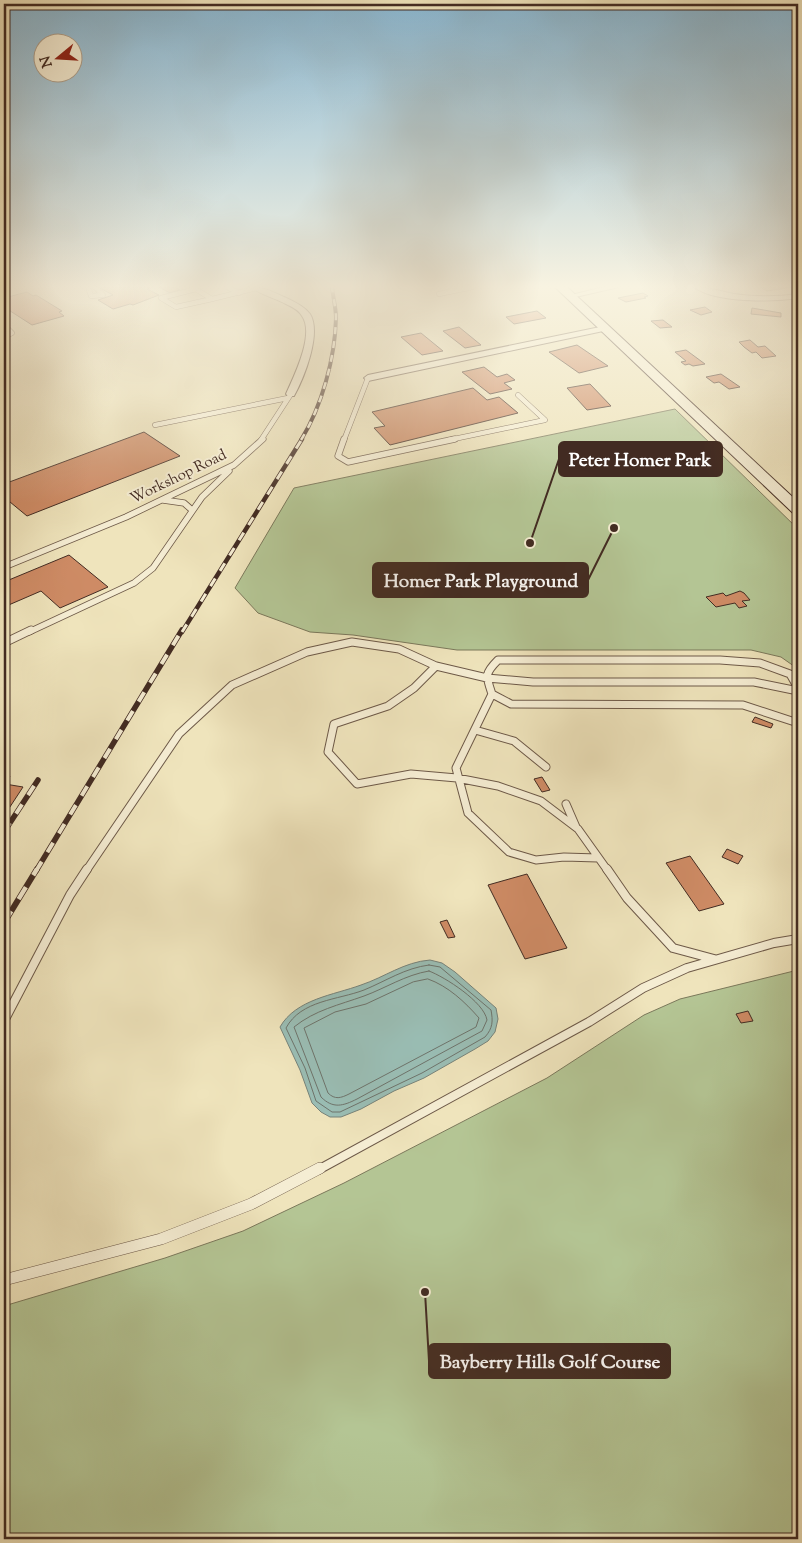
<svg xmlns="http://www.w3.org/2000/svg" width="802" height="1543" viewBox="0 0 802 1543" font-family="'Sorts Mill Goudy',serif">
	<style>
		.green { fill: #b4c594; stroke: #7b785b }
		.water { fill: #9abeb5; stroke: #77837a }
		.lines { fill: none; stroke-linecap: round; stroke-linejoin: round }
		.shore { stroke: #6e746c; stroke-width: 1 }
		.building { fill: #ce8b65; stroke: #422b22 }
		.lane-far4-casing { stroke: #6d5948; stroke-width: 5.5 }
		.lane-far3-casing { stroke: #6d5948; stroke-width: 7 }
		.lane-far2-casing { stroke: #6d5948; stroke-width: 9 }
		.lane-far1-casing { stroke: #6d5948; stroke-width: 10 }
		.lane-casing { stroke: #6d5948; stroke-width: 12 }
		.street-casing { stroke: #6d5948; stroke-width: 2 }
		.secondary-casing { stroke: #422b22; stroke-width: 2 }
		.lane-far4 { stroke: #f5edd3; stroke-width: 4.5 }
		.lane-far3 { stroke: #f5edd3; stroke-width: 5.5 }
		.lane-far2 { stroke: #f5edd3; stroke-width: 7 }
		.lane-far1 { stroke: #f5edd3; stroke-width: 8 }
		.lane { stroke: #f5edd3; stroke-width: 11 }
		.street { fill: #f5edd3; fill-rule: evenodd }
		.secondary { fill: #f5edd3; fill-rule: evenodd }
		.rail-far3-casing { stroke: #422b22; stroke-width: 4 }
		.rail-far2-casing { stroke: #422b22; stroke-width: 4.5 }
		.rail-far1-casing { stroke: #422b22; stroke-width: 5.5 }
		.rail-casing { stroke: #422b22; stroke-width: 6 }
		.rail-far3 { stroke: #f5edd3; stroke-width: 2.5; stroke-dasharray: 7; stroke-linecap: butt }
		.rail-far2 { stroke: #f5edd3; stroke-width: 3; stroke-dasharray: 9; stroke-linecap: butt }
		.rail-far1 { stroke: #f5edd3; stroke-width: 4; stroke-dasharray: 11; stroke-linecap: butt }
		.rail { stroke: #f5edd3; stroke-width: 4.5; stroke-dasharray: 14; stroke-linecap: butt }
		.labels { text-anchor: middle; stroke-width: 4; stroke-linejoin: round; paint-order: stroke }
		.far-street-label { font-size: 15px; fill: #422b22; stroke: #f5edd3 }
		.leader { fill: none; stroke: #422b22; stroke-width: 2 }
		.callout-dot { fill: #422b22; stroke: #f5edd3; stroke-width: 2 }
		.callout { fill: #422b22; stroke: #422b22; stroke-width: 2 }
		.callout-label { font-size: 19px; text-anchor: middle; font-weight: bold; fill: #fff }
	</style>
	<rect width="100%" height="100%" fill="#efe4bc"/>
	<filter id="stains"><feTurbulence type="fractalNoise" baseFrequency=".004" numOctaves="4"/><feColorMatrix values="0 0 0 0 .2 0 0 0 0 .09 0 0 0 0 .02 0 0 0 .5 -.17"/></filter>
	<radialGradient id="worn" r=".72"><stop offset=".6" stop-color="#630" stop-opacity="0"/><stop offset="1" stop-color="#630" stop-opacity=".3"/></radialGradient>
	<path class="green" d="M675 409 798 529V669L781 657 751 650H457L353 635 310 632 258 613 235 588 294 488Z
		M798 970V1539H4V1306L165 1258 243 1231 344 1183 547 1078 644 1015 680 999Z"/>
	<path class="water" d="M430 960 442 963 455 972 496 1008 498 1019 495 1032 488 1041 475 1049 424 1078 394 1091 361 1109 341 1117H330L321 1112 312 1103 300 1070 280 1027C296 999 334 995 361 985 385 977 404 962 430 960Z"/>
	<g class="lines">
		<path class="shore" d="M429 965 440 967 491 1010C493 1021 493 1028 485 1037L422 1073 340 1112H332L316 1101 305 1068 286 1028C301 1000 338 1000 364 990 386 981 405 968 429 965Z
			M429 971C445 977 484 1002 487 1020L482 1031 357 1099C343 1106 333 1109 321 1097L294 1027C315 1010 339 1005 364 996 386 988 405 975 429 971Z
			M428 979C448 986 465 1002 479 1018L476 1027 349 1094C341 1098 335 1100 328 1093L304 1028 335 1012 366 1004 413 982Z"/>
	</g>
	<path class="building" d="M104 287H152L147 289 159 295 133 305 130 304 113 309 98 300 113 295 100 288Z
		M159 287H175L180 290 170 293Z
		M760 287H792L767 291Z
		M27 292 33 296 36 295 62 311 59 312 64 316 32 325 4 307V298Z
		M643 293 648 296 644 297 646 298 626 302 618 298Z
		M705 307 712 312 701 315 690 310Z
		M752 308 781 313V317L751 314Z
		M537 311 546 318 514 324 506 317Z
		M663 320 672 327 660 328 651 321Z
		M459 327 481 345 465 348 443 331Z
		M421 333 443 351 422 355 401 337Z
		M750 340 758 347 765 346 776 356 762 358 756 352 752 353 744 347 739 342Z
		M577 345 608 366 579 373 549 352Z
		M686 350 705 364 693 366 689 364 685 365 681 362 686 361 675 352Z
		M484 367 497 377 507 374 515 380 504 383 512 389 490 394 462 372Z
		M721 374 740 387 729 389 719 382 714 383 706 377Z
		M590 384 611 406 587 410 567 388Z
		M473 388 487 400 499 397 518 413 390 445 374 428 385 426 372 412Z
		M144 432 180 456 27 516 4 497V484Z
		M69 555 108 587 60 608 41 591 4 607V582Z
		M740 591 744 593 750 600 742 601 747 606 739 608 735 603 716 607 706 597 723 593 726 596Z
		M755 717 773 724 771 728 752 722Z
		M4 775 10 776 5 784 23 787 4 816Z
		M542 777 550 790 542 792 534 779Z
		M727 849 743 856 738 864 722 857Z
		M690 856 724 904 699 911 666 863Z
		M527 874 567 948 525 959 488 885Z
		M447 920 455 937 448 938 440 922Z
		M748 1011 753 1021 741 1023 736 1014Z"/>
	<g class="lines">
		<g class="lane-far4-casing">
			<path id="lane-far4" d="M88 287 91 296 103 295 95 287
				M192 287 212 299 257 288
				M227 287 239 293
				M4 288 7 287
				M196 289 161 298 176 307 212 299
				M439 294 473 287
				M4 330 8 329 12 333 4 337
				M155 425 288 398
				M261 440 291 394
				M344 440 368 378
				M449 440 545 420 518 395"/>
		</g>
		<g class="lane-far3-casing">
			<path id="lane-far3" d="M344 439 338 456 348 462 455 439
				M163 500 184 503 192 510
				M4 567 126 517 234 465 263 439
				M29 632 134 583 153 568 202 497 229 471"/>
		</g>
		<g class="lane-far2-casing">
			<path id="lane-far2" d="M4 643 31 630
				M436 666 414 688 388 706 334 724 328 752 357 784 411 774 457 778 498 786 541 801 578 829 608 871
				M798 688 790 674 760 663 720 660H498C484 674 486 676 492 694L511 704 743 705 798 723
				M492 694 456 768 468 813 509 852 536 860 564 857 598 858
				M475 730 514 741 546 767
				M566 804 576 827
				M86 871 179 734 232 685 307 652 352 642 399 649 436 666 487 678 533 682H754L798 691"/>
		</g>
		<g class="lane-far1-casing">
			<path id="lane-far1" d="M607 869 627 898 673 948 714 959
				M4 1021 70 895 87 869
				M318 1170 589 1022 643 988 687 968 774 943 798 939"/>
		</g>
		<g class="lane-casing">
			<path id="lane" d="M4 1280 161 1239 251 1204 320 1168"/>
		</g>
		<g class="street-casing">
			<path id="street" d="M251 287C263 287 273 292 284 297 293 301 304 306 310 314 322 333 304 378 294 396H288L286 394C294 376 315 334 302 316 299 310 292 307 286 304 275 298 261 295 251 287Z
				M604 287H619L571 298 567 296Z
				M694 287C708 287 720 291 734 294 755 297 777 297 798 294V298C772 302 715 303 694 287Z
				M605 326 609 328 608 330 368 381 364 378 368 375Z"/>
		</g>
		<g class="secondary-casing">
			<path id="secondary" d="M555 287H567L798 502V515L793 513Z"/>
		</g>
		<use href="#lane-far4" class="lane-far4"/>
		<use href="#lane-far3" class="lane-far3"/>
		<use href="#lane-far2" class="lane-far2"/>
		<use href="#lane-far1" class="lane-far1"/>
		<use href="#lane" class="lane"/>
		<use href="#street" class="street"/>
		<use href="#secondary" class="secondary"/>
		<g class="rail-far3-casing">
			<path id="rail-far3" d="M301 440C322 406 335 358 336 318 336 308 333 297 332 287"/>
		</g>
		<g class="rail-far2-casing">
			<path id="rail-far2" d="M182 632 302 439"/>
		</g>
		<g class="rail-far1-casing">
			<path id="rail-far1" d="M4 832 38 780
				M36 871 182 630"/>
		</g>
		<g class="rail-casing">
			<path id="rail" d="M4 923 37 869"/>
		</g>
		<use href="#rail-far3" class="rail-far3"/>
		<use href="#rail-far2" class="rail-far2"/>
		<use href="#rail-far1" class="rail-far1"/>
		<use href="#rail" class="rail"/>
	</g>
	<linearGradient id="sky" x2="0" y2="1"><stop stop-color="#89b8d4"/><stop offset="0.57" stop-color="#f8f3e1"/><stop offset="1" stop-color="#f8f3e1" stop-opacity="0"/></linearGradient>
	<rect width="802" height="503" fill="url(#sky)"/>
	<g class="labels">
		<g class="far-street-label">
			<text transform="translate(178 476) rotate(-26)" y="5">Workshop Road</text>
		</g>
	</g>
	<path class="leader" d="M530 543L559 459M614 528L588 580M425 1292L429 1361"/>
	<g class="callout-dot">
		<circle cx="530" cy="543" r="5"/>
		<circle cx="614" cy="528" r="5"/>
		<circle cx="425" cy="1292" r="5"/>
	</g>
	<g class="callout">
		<rect x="559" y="442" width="163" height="34" rx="5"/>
		<rect x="373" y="563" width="215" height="34" rx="5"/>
		<rect x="429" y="1344" width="241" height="34" rx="5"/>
	</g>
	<g class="callout-label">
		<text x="640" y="466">Peter Homer Park</text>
		<text x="481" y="587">Homer Park Playground</text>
		<text x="550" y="1368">Bayberry Hills Golf Course</text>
	</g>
	<rect width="802" height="1543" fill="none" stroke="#efe4bc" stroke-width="20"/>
	<rect x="5" y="5" width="792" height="1533" fill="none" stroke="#422b22" stroke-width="2.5"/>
	<rect x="10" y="10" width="782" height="1523" fill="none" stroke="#422b22"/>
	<g transform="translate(58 58) rotate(252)"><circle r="24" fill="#f5edd3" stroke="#ad9f8c"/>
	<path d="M0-4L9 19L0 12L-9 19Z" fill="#8f2418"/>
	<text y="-8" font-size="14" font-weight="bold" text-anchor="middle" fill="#422b22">N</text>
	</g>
	<rect width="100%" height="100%" filter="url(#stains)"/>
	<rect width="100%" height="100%" fill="url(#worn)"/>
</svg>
